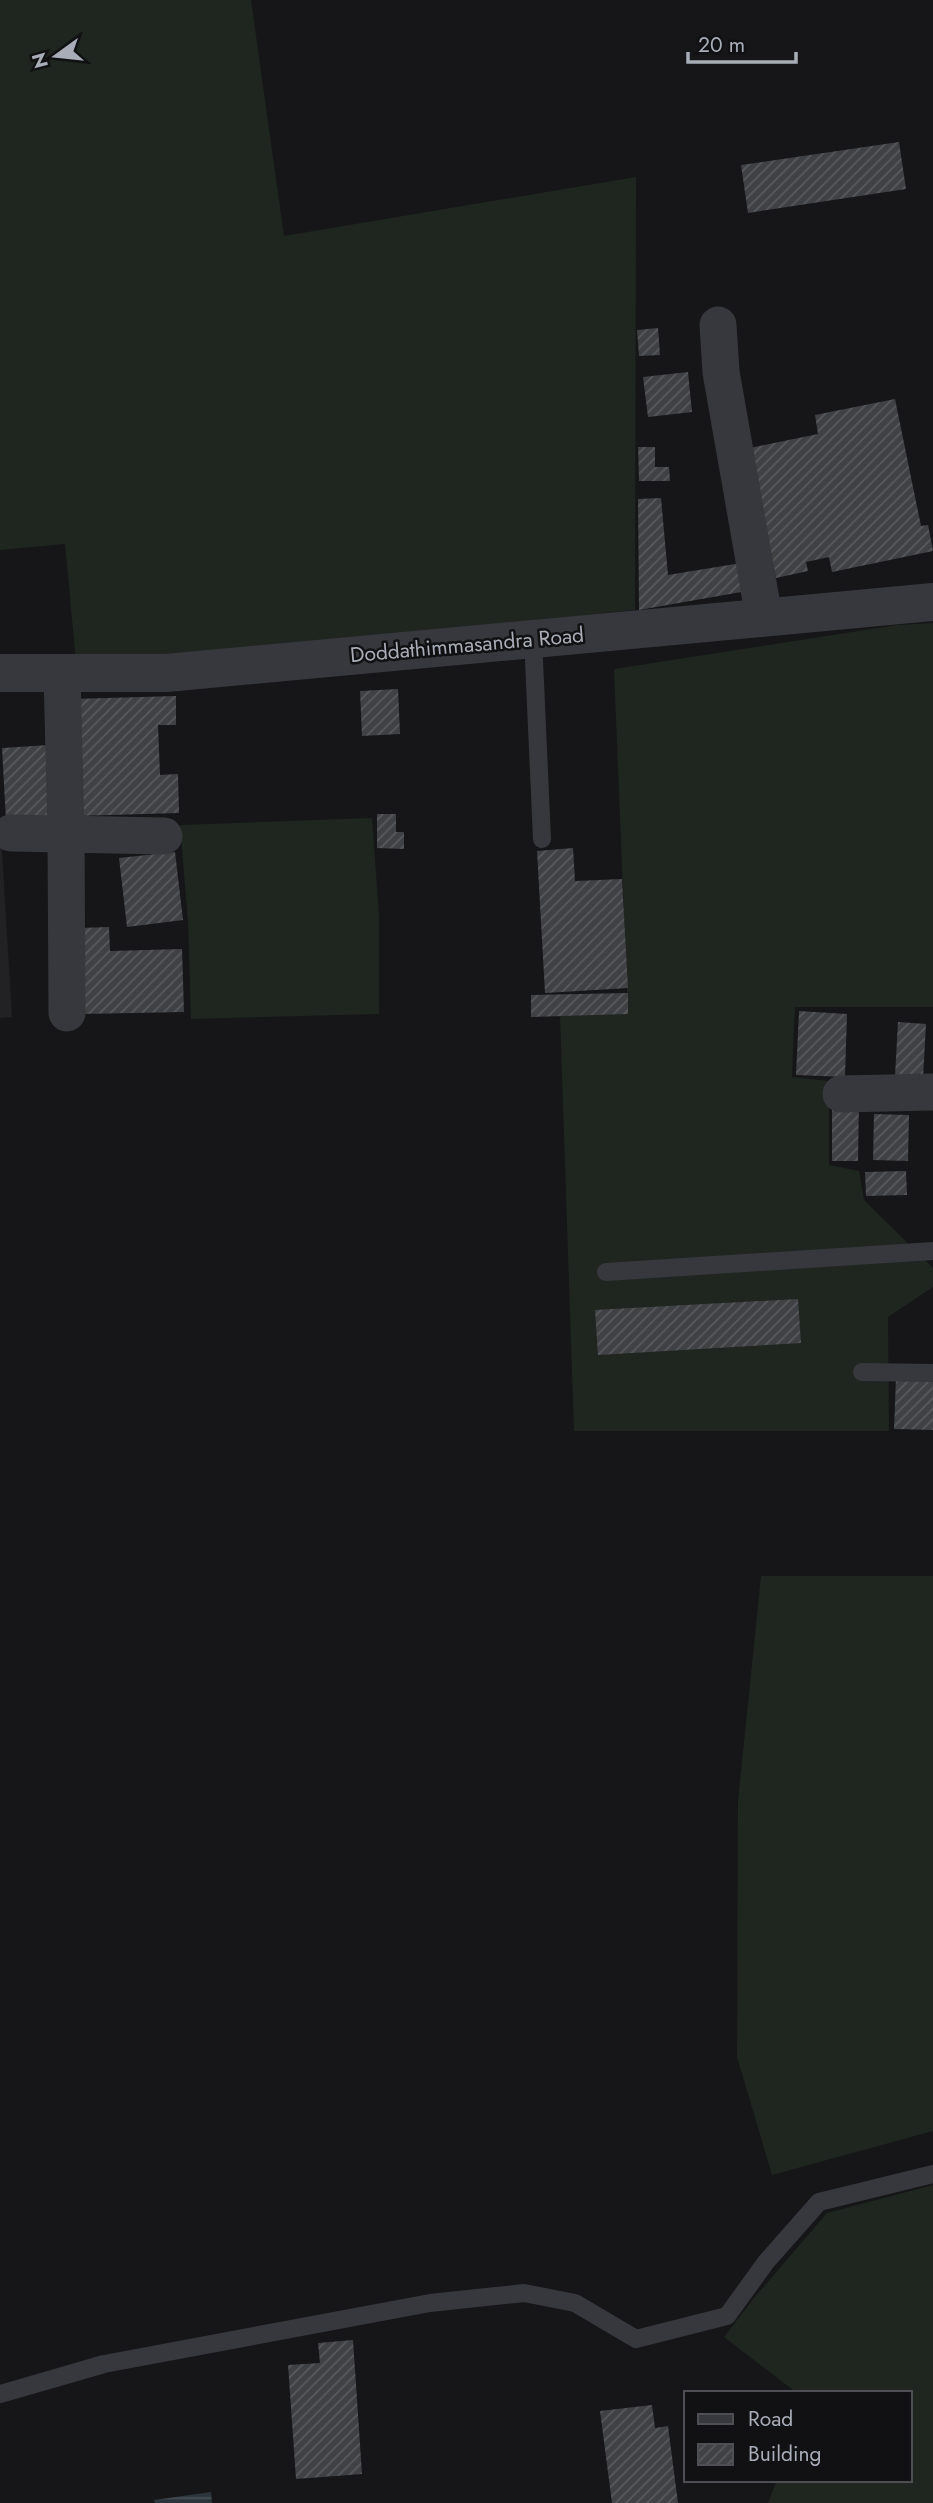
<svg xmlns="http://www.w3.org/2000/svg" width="933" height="2503" viewBox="0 0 933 2503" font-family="Jost,sans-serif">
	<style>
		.built { fill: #222225 }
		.grass { fill: #1e261f }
		.water { fill: url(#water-rules) }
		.building { fill: url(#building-hatch) }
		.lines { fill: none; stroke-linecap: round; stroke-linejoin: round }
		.service { stroke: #37383d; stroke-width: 18 }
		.minor { stroke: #37383d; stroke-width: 37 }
		.tertiary { stroke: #37383d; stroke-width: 38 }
		.labels { text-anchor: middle; stroke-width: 5; stroke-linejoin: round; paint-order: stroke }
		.street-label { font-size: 21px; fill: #a8adb8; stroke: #111113 }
	</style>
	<defs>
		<pattern id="water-rules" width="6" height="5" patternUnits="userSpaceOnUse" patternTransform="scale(1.75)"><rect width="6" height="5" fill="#2c353c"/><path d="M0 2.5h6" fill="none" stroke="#485056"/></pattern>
		<pattern id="building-hatch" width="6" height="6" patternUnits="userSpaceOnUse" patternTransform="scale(1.75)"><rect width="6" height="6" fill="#404145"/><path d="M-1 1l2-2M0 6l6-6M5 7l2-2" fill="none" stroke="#595a5e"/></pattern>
	</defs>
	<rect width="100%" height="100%" fill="#161618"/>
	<path class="built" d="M0 818 12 1017 0 1018Z"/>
	<path class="grass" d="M0 0H251L284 236 636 177 635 610 245 651 76 662 65 544 0 550Z
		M933 623V1007H795L792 1077 829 1081V1165L859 1171 864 1200 933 1268V1287L888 1317 889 1431H574L560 1016 628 1014 614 669 897 625Z
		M372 818 379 916V1014L191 1019 188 921 180 825Z
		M761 1576H933V2131L772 2175 737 2057 738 1801Z
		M933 2185V2503H768L777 2480H910V2393H797L724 2337 754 2298 827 2213Z"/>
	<path class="water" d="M211 2492 212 2503H155L154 2500Z"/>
	<path class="building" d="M899 142 906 189 748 213 741 165Z
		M658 328 660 355 639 356 637 330Z
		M688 372 692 412 648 417 643 377Z
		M895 399 921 526 928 525 933 551 832 572 829 557 806 562 808 571 776 578 750 448 818 434 815 415Z
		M638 447H655V467H669L670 481H639Z
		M661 498 668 575 741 563 747 591 639 610 638 499Z
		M398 689 400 734 362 736 360 691Z
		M176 696V725H158L160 775 178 774 179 813 75 816 72 699Z
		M49 745 53 818 6 820 2 748Z
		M377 814H396V832H404V849L377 848Z
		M573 848 575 881 622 879 628 988 545 993 537 851Z
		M175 852 183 920 127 927 119 858Z
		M109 927 110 951 182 949 184 1012 81 1014 79 928Z
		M628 993V1014L531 1017V995Z
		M799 1011 847 1014 845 1077 796 1075Z
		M898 1022 926 1024 923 1078 895 1076Z
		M832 1102H859L858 1161H832Z
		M874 1114 909 1115 908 1161 873 1160Z
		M906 1171 907 1195 866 1196 865 1172Z
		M798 1299 801 1343 598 1355 595 1310Z
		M896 1378 933 1379V1430L894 1429Z
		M353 2340 362 2474 296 2479 288 2365 320 2363 318 2343Z
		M652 2405 655 2428 668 2426 678 2503H612L600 2411Z"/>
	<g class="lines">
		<path class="service" d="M533 638 542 839
			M606 1272 933 1251
			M862 1372 933 1373
			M0 2394 104 2364 430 2303 524 2293 575 2303 636 2339 727 2316 766 2262 819 2202 933 2174"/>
		<path class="minor" d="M718 325 721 372 764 617
			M62 673 66 834 67 1013
			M11 833 164 836
			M841 1094 933 1092"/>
		<path class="tertiary" d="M0 673H166L933 602"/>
	</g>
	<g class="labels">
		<g class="street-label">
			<text transform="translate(467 645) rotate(-5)" y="7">Doddathimmasandra Road</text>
		</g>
	</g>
	<rect x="684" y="2391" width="228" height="91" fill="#111113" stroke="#4d4f55" stroke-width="2"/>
	<rect x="698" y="2414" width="35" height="10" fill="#37383d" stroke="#4d4f55" stroke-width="2"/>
	<text x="748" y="2426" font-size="21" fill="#a8adb8">Road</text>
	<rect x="698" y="2444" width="35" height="21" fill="url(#building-hatch)" stroke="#4d4f55" stroke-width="2"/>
	<text x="748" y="2461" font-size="21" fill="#a8adb8">Building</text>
	<g transform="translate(56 56) rotate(255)" stroke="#111113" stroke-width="5" paint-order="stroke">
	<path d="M0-5L12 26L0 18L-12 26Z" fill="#a8adb8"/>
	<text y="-10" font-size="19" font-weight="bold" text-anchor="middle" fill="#a8adb8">N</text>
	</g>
	<path d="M688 52v10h108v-10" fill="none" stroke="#a8adb8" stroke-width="3.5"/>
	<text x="698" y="52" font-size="21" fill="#a8adb8" stroke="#111113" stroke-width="5" paint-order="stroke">20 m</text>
</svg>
